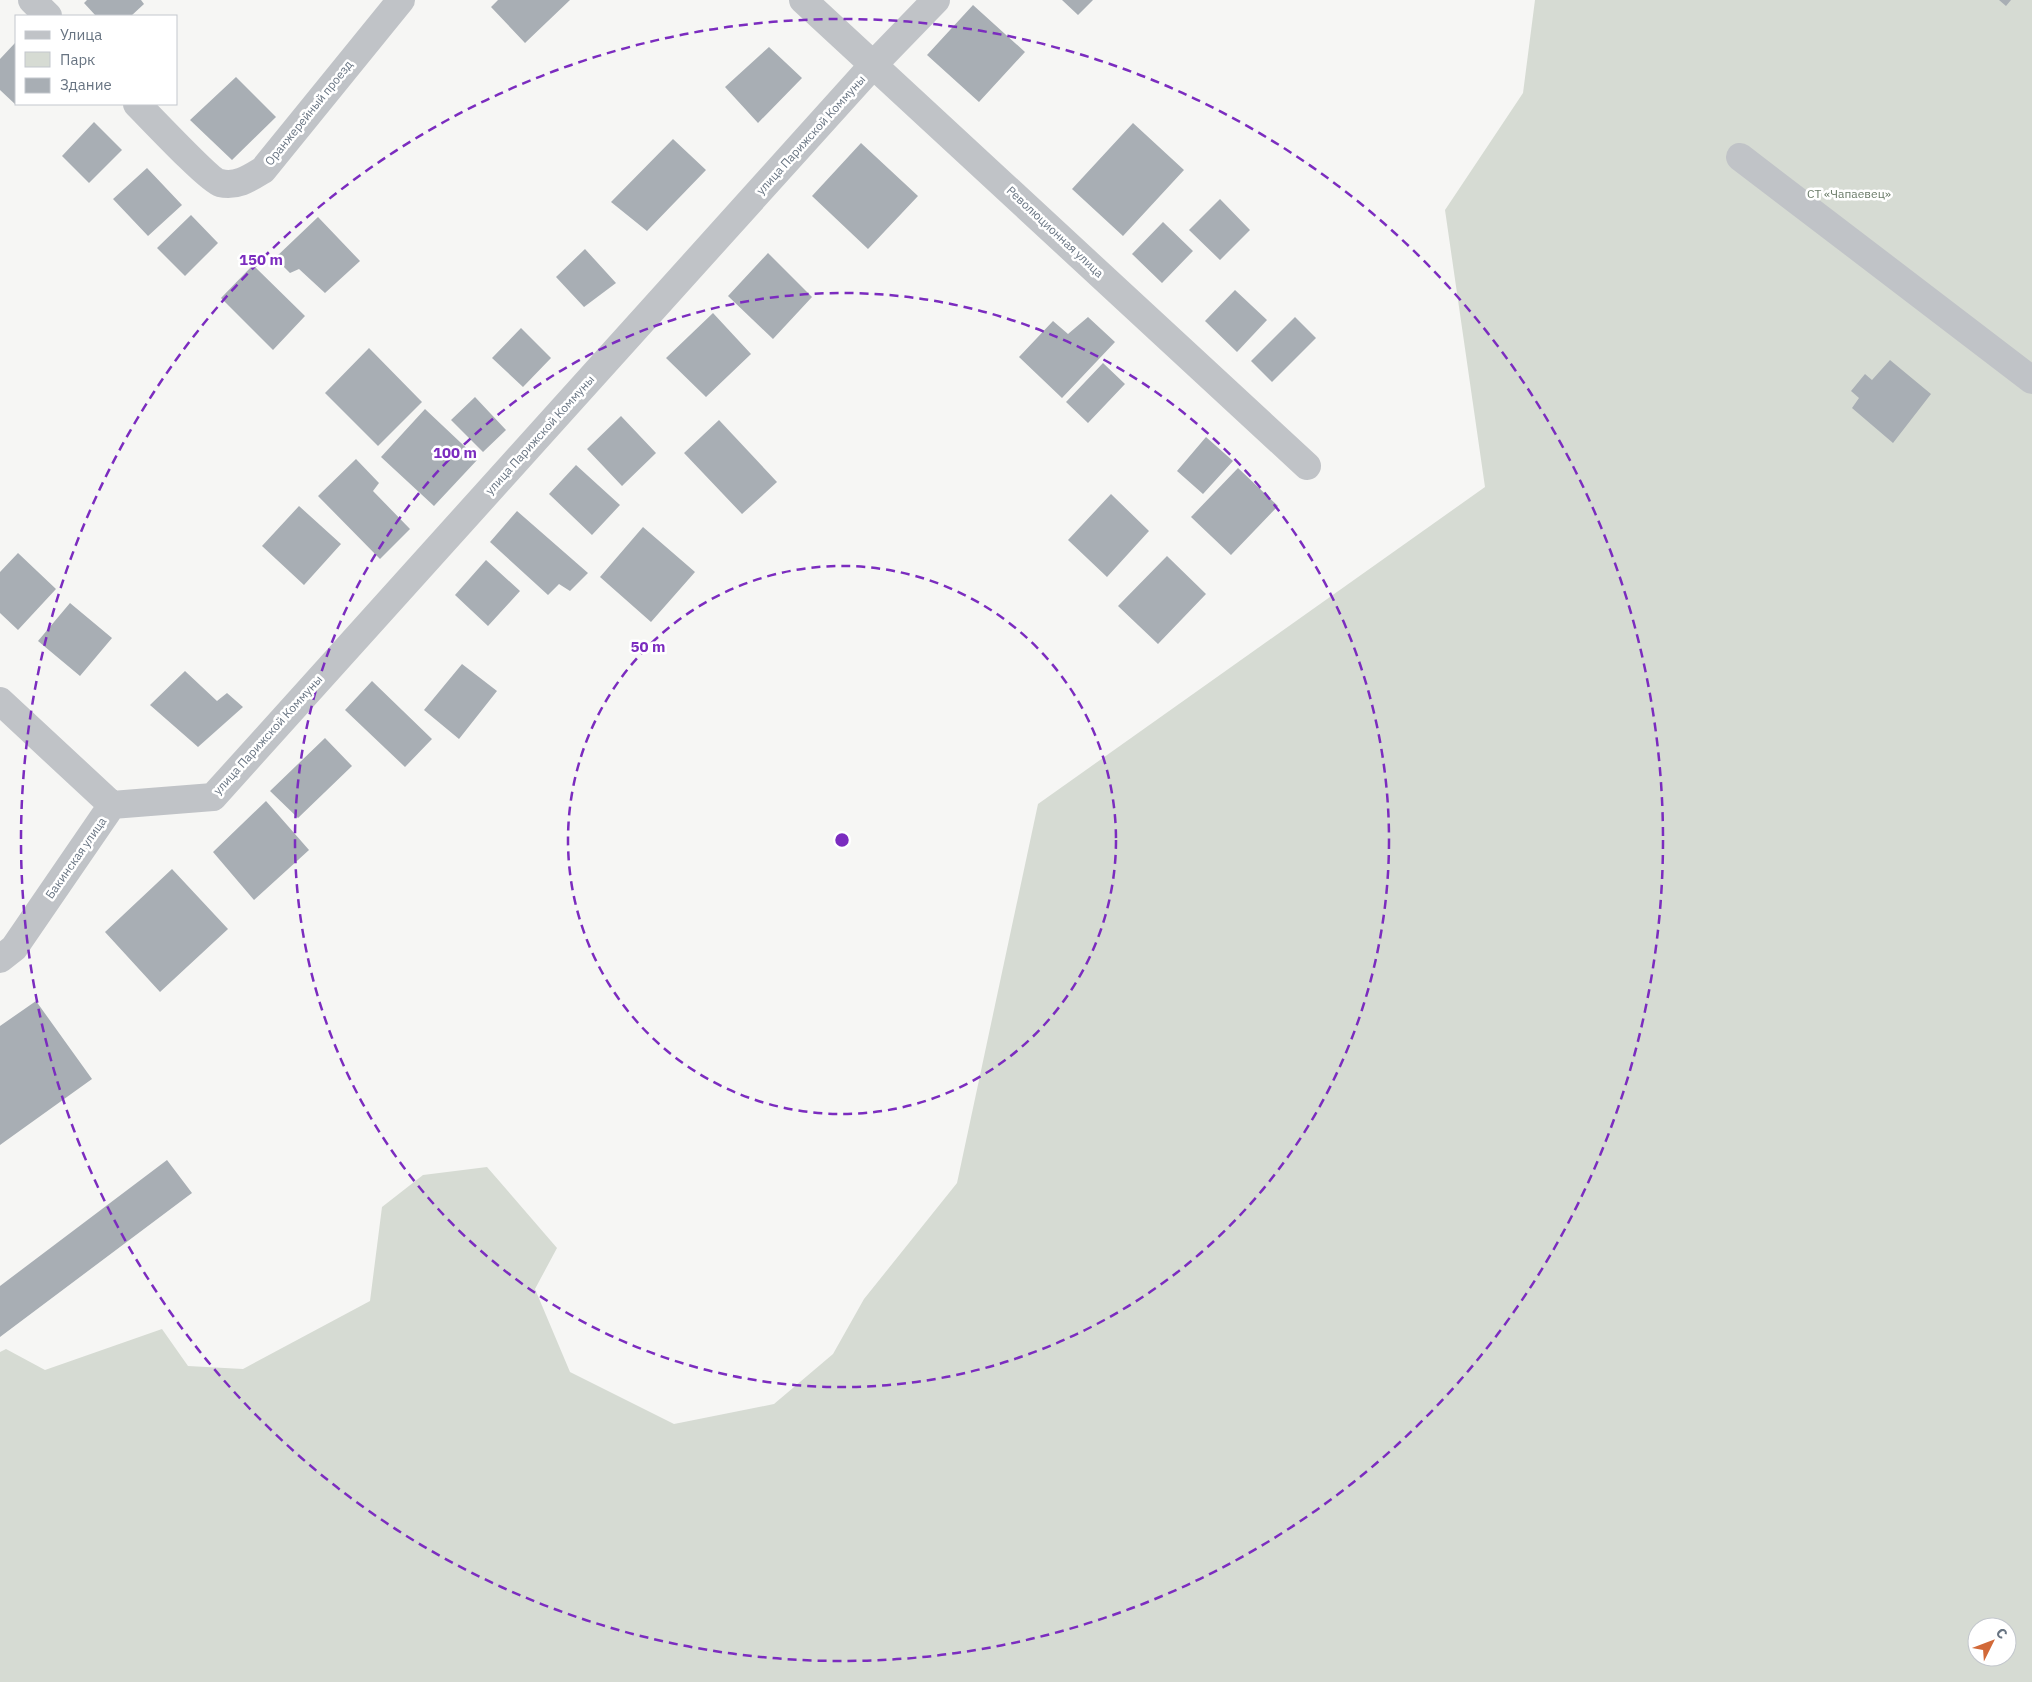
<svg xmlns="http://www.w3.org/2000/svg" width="2032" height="1682" viewBox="0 0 2032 1682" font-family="'IBM Plex Sans',sans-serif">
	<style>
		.green { fill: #d6dbd3; fill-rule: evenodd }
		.building { fill: #a8aeb4 }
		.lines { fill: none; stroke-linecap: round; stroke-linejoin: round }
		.minor { stroke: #c0c3c7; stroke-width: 28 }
		.ring { fill: none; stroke: #7b2cbf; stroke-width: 2.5; stroke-dasharray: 9 6 }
		.labels { text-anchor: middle; stroke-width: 5; stroke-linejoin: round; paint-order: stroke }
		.street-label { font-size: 12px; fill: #687482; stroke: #fff }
		.park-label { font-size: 12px; fill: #697a67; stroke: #fff }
		.centre { fill: #7b2cbf; stroke: #fff; stroke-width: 2.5 }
		.ring-label { font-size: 15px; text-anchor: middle; font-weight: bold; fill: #7b2cbf; stroke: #fff; stroke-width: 5; stroke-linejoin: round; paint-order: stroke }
	</style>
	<rect width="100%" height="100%" fill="#f6f6f4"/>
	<path class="green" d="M1535 0H2032V1682H0V1352L6 1349 45 1370 162 1329 188 1366 243 1369 370 1301 382 1207 423 1175 487 1167 557 1248 535 1289 570 1372 674 1424 774 1404 833 1354 864 1299 957 1183 1038 804 1485 487 1445 210 1523 93ZM1977 1627H2007V1657H1977Z"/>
	<path class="building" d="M87 0H141L144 4 131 16H96L84 3Z
		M498 0H570L525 43 491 7Z
		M1062 0H1093L1078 15Z
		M1999 0H2011L2006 6Z
		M973 5 1025 52 979 102 927 55Z
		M15 43 16 44V105L0 90V59Z
		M769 47 802 78 758 123 725 87Z
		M236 77 276 117 232 160 190 120Z
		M94 122 122 150 89 183 62 156Z
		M1133 123 1184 170 1123 236 1072 189Z
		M673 139 706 170 647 231 611 202Z
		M861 143 918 196 868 249 812 196Z
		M147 168 182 205 148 236 113 199Z
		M1220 199 1250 230 1220 260 1189 230Z
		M191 215 218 243 185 276 157 248Z
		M318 217 360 261 325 293 299 269 290 273 275 258Z
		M1163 222 1193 251 1162 283 1132 254Z
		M585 249 616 283 584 307 556 277Z
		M768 253 812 297 773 339 728 296Z
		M253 265 305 316 273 350 221 298Z
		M1235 290 1267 320 1237 352 1205 321Z
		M713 313 751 354 706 397 666 358Z
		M1088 317 1115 342 1062 398 1019 357 1053 321 1068 334Z
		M1295 317 1316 338 1272 382 1251 361Z
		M521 328 551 358 523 387 492 358Z
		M369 348 422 402 378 446 325 393Z
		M1890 360 1931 394 1893 443 1852 408 1859 398 1851 391 1865 374 1872 380Z
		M1103 363 1125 384 1088 423 1066 402Z
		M475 397 506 430 483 452 451 420Z
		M425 409 478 459 434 506 381 457Z
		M621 416 656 453 622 486 587 449Z
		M719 420 777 482 742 514 684 453Z
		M1206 437 1233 461 1203 494 1177 471Z
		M356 459 379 483 373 491 410 529 380 559 318 496Z
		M576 465 620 505 592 535 549 494Z
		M1238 468 1278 506 1231 555 1191 517Z
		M1111 494 1149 531 1107 577 1068 540Z
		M299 506 341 544 304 585 262 546Z
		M517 511 588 573 570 591 559 584 548 595 490 542Z
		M643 527 695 572 651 622 600 577Z
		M18 553 56 589 18 630 0 613V572Z
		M1167 556 1206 594 1158 644 1118 606Z
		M486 560 520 591 488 626 455 595Z
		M70 603 112 638 80 676 38 641Z
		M462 664 497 691 459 739 424 710Z
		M185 671 217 701 227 693 243 707 198 747 150 705Z
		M372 681 432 739 405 767 345 710Z
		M325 738 352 766 298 818 270 791Z
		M266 801 309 850 254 900 213 852Z
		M172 869 228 929 160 992 105 932Z
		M36 1001 92 1079 0 1145V1026Z
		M167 1160 192 1193 0 1337V1286Z"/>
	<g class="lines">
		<path class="minor" d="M32 0 48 16
			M803 0 1307 466
			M137 104C149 116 209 180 220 183 237 187 250 178 263 170L401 0
			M1740 157 2032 380
			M0 701 112 805
			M112 805 213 797 874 64 936 0
			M0 959 14 948 112 805"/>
	</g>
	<g class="ring">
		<circle cx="842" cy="840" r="274"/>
		<circle cx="842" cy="840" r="547"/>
		<circle cx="842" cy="840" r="821"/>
	</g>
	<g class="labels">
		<g class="street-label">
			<text transform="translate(309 113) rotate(-51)" y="4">Оранжерейный проезд</text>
			<text transform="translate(811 135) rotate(-48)" y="4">улица Парижской Коммуны</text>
			<text transform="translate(1055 232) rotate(43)" y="4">Революционная улица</text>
			<text transform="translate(540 435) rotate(-48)" y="4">улица Парижской Коммуны</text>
			<text transform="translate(268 735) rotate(-48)" y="4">улица Парижской Коммуны</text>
			<text transform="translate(76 858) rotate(-55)" y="4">Бакинская улица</text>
		</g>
		<g class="park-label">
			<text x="1849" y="198">СТ «Чапаевец»</text>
		</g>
	</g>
	<circle cx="842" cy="840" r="8" class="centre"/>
	<g class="ring-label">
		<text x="261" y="265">150 m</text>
		<text x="455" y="458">100 m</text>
		<text x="648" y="652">50 m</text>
	</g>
	<rect x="15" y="15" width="162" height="90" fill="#ffffff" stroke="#c3c7cd"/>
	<rect x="25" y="31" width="25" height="8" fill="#c0c3c7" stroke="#c3c7cd"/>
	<text x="60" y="40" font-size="15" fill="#687482">Улица</text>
	<rect x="25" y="52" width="25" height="15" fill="#d6dbd3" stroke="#c3c7cd"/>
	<text x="60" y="65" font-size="15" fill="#687482">Парк</text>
	<rect x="25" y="78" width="25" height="15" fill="#a8aeb4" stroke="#c3c7cd"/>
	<text x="60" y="90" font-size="15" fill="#687482">Здание</text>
	<g transform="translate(1992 1642) rotate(48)"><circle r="24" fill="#ffffff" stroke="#c3c7cd"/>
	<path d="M0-4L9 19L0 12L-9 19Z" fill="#d26938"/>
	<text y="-8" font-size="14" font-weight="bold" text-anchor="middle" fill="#687482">С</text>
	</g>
</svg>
